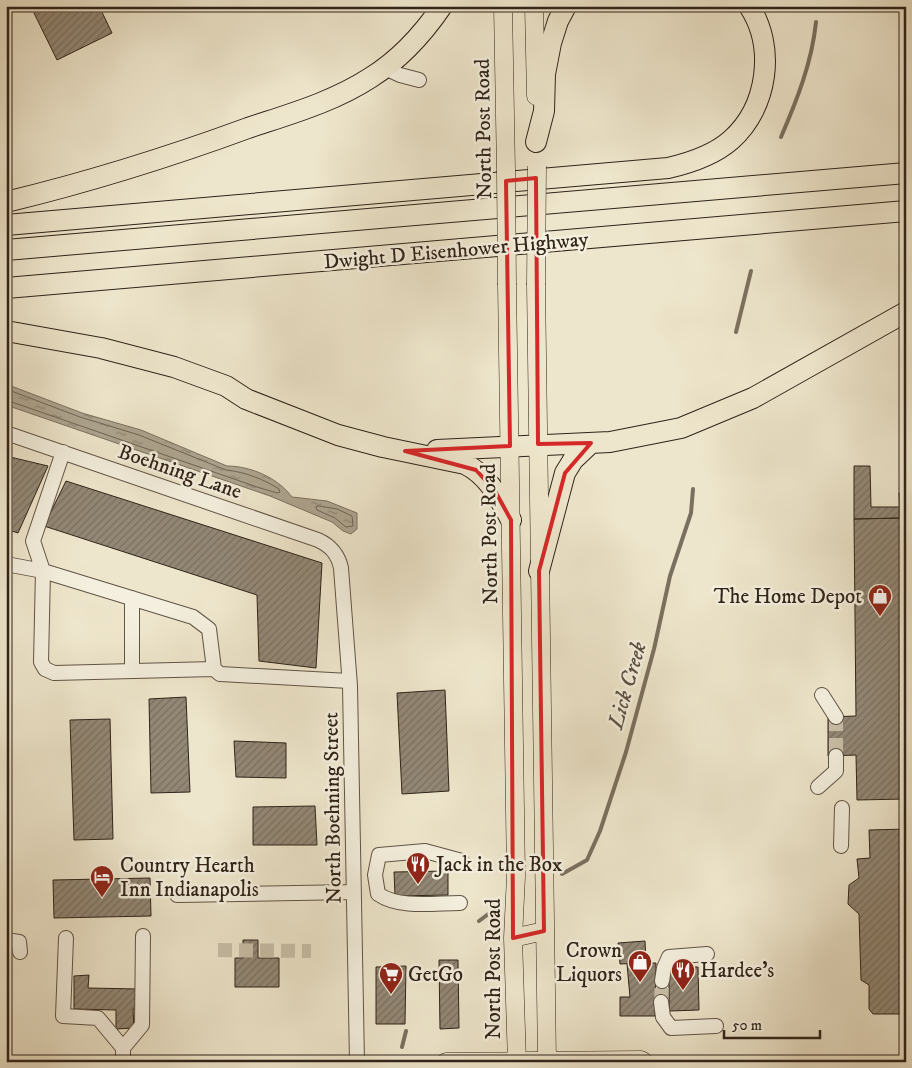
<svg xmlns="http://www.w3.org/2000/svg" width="912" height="1068" viewBox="0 0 912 1068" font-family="'IM FELL DW Pica',serif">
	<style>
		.water { fill: url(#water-ripples); stroke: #7b705f }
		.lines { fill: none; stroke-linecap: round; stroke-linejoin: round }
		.shore { stroke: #6e6454; stroke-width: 1 }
		.stream { stroke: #7b705f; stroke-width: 4 }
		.building { fill: url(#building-hatch); stroke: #302318 }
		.minor-tunnel { stroke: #c8bfa8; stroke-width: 14; stroke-dasharray: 14 7; stroke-linecap: butt }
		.minor-casing { stroke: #605445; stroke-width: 16 }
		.major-casing { stroke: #302318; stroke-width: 19 }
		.highway-casing { stroke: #302318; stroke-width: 22 }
		.minor { stroke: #f4efde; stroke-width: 14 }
		.major { stroke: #eee6cc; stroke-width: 18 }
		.highway { stroke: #eee6cc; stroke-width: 20 }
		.major-bridge-casing { stroke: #302318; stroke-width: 19; stroke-linecap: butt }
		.major-bridge { stroke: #eee6cc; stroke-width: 18 }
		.marked { fill: none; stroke: #d62828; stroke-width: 4; stroke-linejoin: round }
		.labels { text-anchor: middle; stroke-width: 5; stroke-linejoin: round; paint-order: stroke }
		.street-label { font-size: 21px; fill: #302318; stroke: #f4efde }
		.poi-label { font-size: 21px; fill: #302318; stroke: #f4efde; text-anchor: start }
		.water-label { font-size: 22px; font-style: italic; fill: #5c5042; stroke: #f4efde }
	</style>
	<defs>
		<pattern id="water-ripples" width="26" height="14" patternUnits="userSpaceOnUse" patternTransform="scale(1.25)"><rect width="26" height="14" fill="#ada48f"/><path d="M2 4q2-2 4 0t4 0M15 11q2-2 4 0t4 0" fill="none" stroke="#8d8574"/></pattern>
		<pattern id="building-hatch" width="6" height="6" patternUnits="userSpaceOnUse" patternTransform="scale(1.25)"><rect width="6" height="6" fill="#938876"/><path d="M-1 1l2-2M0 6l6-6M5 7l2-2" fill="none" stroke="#786f60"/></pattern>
	</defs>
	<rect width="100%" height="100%" fill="#eee6cc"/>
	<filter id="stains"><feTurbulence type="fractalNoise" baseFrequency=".004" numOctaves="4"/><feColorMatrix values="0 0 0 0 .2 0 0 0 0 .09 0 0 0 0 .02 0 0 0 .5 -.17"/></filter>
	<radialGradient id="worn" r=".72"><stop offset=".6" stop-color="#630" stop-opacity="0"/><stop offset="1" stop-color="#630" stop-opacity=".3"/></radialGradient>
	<path class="water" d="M6 384 82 413 141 430 227 466C251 466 278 478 292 497L327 501 357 513V529L351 534 343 531 332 522 270 496 6 405Z"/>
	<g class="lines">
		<path class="shore" d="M6 389 80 417 139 435 226 470C245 472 263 479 279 489L280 492 277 493 257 487 6 400
			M319 506 337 509 352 516 353 526 346 527 335 518 317 510 316 507Z"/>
		<path class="stream" d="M781 137C797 100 812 62 816 22
			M736 332 751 271
			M562 874 587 860 600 831 626 752 654 649 670 576 691 513 693 489
			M479 921 491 912
			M402 1047 406 1031"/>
	</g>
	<path class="building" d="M47 6H99L112 33 57 60 34 13Z
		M6 456 48 466 18 533 6 529Z
		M854 466H870L871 507H900V518L854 519Z
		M66 481 322 563 316 668 259 661 257 595 44 526Z
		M899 493H906V518H900Z
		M906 518V799L857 800 856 755 828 756V717L856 716 854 519Z
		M445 690 449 791 402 794 397 693Z
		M186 697 190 792 151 793 149 699Z
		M110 719 113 839 74 840 70 720Z
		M234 741 286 743V778L236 777Z
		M315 806 317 845H253V807Z
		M906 829V1014H873L869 1009V985L861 980 859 914 848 904 849 885 859 878 857 859 870 858 869 830Z
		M448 871V895L395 896 394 872Z
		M150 878 151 916 54 918 53 880Z
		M243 940H258V958H279V987H235V958H243Z
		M645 941 646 963 620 964 618 943Z
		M439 960H458L459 1028 440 1029Z
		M656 963 655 1016H620V997H630L627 964Z
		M406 966 405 1024H376V967Z
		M669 967H698L699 1010 669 1011Z
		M89 975 88 988 138 989V1009H133L134 1028 116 1029V1010L74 1009V976Z
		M6 986H10L9 1034H6Z"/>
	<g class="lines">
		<path class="minor-tunnel" d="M836 717V756
			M218 950 311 951
			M661 1002 662 981"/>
		<g class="minor-casing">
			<path id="minor" d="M385 68 400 75 419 80
				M6 433 318 540C331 546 338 554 341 568L350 686 357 1062
				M63 452 33 541 43 571 41 662 45 669 54 673 214 669
				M6 564 43 571 193 617 209 629 214 669 220 674 349 681
				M132 598V671
				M822 695 836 717
				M818 787 836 771V756
				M841 846 842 808
				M177 895 354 892
				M460 903C434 903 400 909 378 894L375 875 379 855 425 851 462 861
				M66 938 63 1016 98 1018 123 1048
				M6 940 19 942 20 952
				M662 981 664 968 669 957 707 954
				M661 1002 663 1017 671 1028 716 1026
				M123 1062V1048L142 1025 143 936"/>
		</g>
		<g class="major-casing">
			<path id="major" d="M503 6 506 171
				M534 6 536 96
				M507 285 516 876 513 938 517 1062
				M536 285 547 1062
				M513 938 544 931
				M446 1062 641 1060 644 1062"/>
		</g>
		<g class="highway-casing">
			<path id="highway" d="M536 142 544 111 545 74 551 43 558 21 566 6
				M6 202C89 182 169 157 248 128 290 114 333 102 370 78 399 60 423 34 442 6
				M6 225 668 168C690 163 714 155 731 140 768 107 776 47 749 6
				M6 250 906 173
				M6 288 906 211
				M6 331 101 348 174 367 226 386 246 399 338 435 383 447 465 464C489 476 499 498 511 520
				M437 450 610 442 681 428 753 398 906 312
				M539 571 565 473 573 460 591 443"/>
		</g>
		<use href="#minor" class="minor"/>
		<use href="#major" class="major"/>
		<use href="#highway" class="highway"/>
		<g class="major-bridge-casing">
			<path id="major-bridge" d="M506 171 507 285
				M536 285 537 166"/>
		</g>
		<use href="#major-bridge" class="major-bridge"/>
	</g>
	<path class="marked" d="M536 178 538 444 591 443 565 473 539 571 544 931 513 938 511 520 495 491 476 470 405 451 510 446 506 181Z"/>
	<defs>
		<g id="shop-pin" transform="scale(1.25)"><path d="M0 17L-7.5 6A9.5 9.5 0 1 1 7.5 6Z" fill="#8f2418" stroke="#f4efde"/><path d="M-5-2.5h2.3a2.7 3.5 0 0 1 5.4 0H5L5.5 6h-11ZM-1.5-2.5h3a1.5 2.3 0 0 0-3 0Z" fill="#fff"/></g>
		<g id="restaurant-pin" transform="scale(1.25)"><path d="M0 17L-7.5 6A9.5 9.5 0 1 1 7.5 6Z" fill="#8f2418" stroke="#f4efde"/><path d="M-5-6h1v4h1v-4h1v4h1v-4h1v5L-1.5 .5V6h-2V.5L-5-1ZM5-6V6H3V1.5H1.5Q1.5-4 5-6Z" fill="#fff"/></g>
		<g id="hotel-pin" transform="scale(1.25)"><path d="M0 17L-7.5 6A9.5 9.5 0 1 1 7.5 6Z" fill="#8f2418" stroke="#f4efde"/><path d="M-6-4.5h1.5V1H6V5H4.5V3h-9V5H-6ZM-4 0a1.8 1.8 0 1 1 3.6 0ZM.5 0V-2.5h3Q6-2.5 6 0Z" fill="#fff"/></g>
		<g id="supermarket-pin" transform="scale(1.25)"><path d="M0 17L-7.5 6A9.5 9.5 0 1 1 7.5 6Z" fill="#8f2418" stroke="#f4efde"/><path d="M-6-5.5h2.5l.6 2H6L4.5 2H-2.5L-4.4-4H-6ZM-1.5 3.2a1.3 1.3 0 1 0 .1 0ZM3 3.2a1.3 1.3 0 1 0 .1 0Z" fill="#fff"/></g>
	</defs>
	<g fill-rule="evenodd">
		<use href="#shop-pin" x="880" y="596"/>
		<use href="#restaurant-pin" x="418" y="864"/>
		<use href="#hotel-pin" x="102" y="877"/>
		<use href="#shop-pin" x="640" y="962"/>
		<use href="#restaurant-pin" x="683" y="970"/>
		<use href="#supermarket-pin" x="391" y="974"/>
	</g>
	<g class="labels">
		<g class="street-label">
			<text transform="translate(483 129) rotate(-91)" y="7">North Post Road</text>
			<text transform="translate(456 250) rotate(-5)" y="7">Dwight D Eisenhower Highway</text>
			<text transform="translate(180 471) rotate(19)" y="7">Boehning Lane</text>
			<text transform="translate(489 534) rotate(-91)" y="7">North Post Road</text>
			<text transform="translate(332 808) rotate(-91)" y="7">North Boehning Street</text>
			<text transform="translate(493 969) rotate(-90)" y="7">North Post Road</text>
		</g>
		<g class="poi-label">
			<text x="862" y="603" text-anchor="end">The Home Depot</text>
			<text x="436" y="871">Jack in the Box</text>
			<text x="120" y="872">Country Hearth<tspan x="120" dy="24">Inn Indianapolis</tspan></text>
			<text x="622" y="957" text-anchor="end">Crown<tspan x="622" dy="24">Liquors</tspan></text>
			<text x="700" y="977">Hardee's</text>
			<text x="408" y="981">GetGo</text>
		</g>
		<g class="water-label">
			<text transform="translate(626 685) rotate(-74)" y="8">Lick Creek</text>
		</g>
	</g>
	<rect width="912" height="1068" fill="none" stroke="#eee6cc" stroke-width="25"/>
	<rect x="8" y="8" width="897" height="1053" fill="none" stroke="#302318" stroke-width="2.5"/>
	<rect x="12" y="12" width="887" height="1043" fill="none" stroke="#302318"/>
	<path d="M724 1030v8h96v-8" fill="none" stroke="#302318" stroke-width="2.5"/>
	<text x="732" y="1030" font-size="15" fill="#302318" stroke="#f4efde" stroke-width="4" paint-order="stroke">50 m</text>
	<rect width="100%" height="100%" filter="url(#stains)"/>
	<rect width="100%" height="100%" fill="url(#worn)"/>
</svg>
